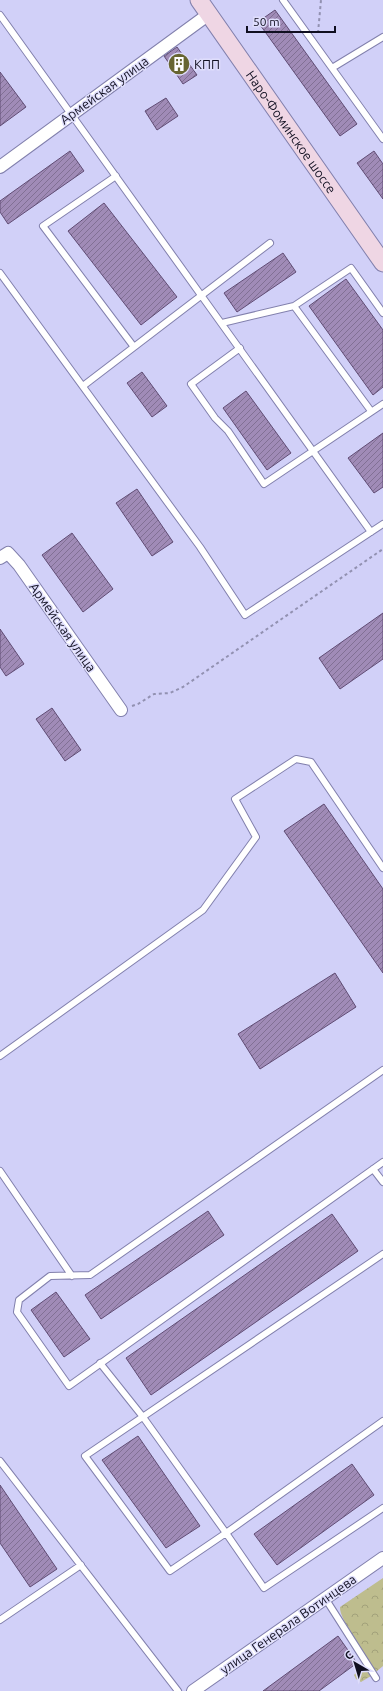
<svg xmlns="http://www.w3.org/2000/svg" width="383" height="1691" viewBox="0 0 383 1691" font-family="Ubuntu,sans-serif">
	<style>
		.forest { fill: url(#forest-crowns) }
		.building { fill: url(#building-hatch); stroke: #604c74 }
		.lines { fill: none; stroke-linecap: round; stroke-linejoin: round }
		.lane-casing { stroke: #8280ad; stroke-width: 8 }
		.street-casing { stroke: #8280ad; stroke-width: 14 }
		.secondary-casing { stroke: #8280ad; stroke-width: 19 }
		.path { stroke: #9291b1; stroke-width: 2; stroke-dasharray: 3 3; stroke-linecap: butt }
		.lane { stroke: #fff; stroke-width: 6 }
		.street { stroke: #fff; stroke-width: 12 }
		.secondary { stroke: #efd6e4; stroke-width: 17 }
		.labels { text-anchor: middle; stroke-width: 3; stroke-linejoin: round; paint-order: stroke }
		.poi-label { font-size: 13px; fill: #100f20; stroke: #dfdefc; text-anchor: start }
		.street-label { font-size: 13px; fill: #100f20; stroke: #dfdefc }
	</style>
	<defs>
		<pattern id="forest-crowns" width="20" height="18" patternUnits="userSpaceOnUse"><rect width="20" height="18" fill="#bebd8e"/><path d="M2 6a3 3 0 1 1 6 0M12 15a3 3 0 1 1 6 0" fill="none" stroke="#a2a17a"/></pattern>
		<pattern id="building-hatch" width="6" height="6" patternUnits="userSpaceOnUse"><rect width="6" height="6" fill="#a08bb7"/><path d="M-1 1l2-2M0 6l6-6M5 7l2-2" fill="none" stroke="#817094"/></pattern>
	</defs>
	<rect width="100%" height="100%" fill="#d1d0f8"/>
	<path class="forest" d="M383 1578V1666L371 1676 361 1682 356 1679 354 1675C357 1672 361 1668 362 1665 368 1651 339 1621 340 1607Z"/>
	<path class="building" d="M275 10 357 124 340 136 258 22Z
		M177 47 197 75 183 84 164 56Z
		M0 72 26 107 0 126Z
		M166 98 178 116 157 130 145 111Z
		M70 151 84 171 8 224 0 212V201Z
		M374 151 383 164V199L357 163Z
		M104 203 177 297 141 325 68 231Z
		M283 253 296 272 237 312 224 293Z
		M346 279 383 330V387L373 395 309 306Z
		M142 372 167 406 152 417 127 383Z
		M246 391 291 453 267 470 223 408Z
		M383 433V487L374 493 348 458Z
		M137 489 173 542 152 556 116 503Z
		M72 533 113 589 83 612 42 555Z
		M383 613V659L340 689 319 658Z
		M0 629 24 664 6 676 0 667Z
		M52 708 81 750 65 761 36 719Z
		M324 804 383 889V973L284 831Z
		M335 973 356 1007 260 1069 238 1034Z
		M208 1211 224 1235 101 1319 85 1295Z
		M332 1214 358 1251 151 1395 126 1358Z
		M56 1292 90 1339 64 1357 31 1310Z
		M138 1436 200 1526 166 1548 102 1460Z
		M352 1464 374 1495 277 1565 254 1534Z
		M0 1485 57 1569 30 1587 0 1543Z
		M338 1636 357 1663 319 1691H263Z"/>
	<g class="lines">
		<g class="lane-casing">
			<path id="lane" d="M283 0 383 139
				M0 15 371 532
				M332 68 383 37
				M116 176 43 226 134 347
				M0 273 200 547 245 615 383 524
				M294 306 371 411
				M222 323 294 306 351 268 383 313
				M240 348 191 384 215 418 228 431 264 484 383 404
				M83 386 270 243
				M0 1056 203 910 256 837 235 799 296 759 311 762 383 868
				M383 1070 90 1275 50 1276 19 1300 17 1312 69 1386 383 1162
				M373 1169 383 1182
				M0 1171 72 1276
				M100 1363 143 1417 226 1533 170 1571 85 1456 383 1254
				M383 1421 226 1533 264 1588 383 1508
				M0 1461 178 1691
				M325 1598 376 1678
				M0 1620 81 1565"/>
		</g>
		<g class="street-casing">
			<path id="street" d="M0 167 209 14
				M0 558 8 553 19 565 121 710
				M193 1691 383 1558"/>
		</g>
		<g class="secondary-casing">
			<g id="secondary">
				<path id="s1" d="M199 0 383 263"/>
			</g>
		</g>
		<path class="path" d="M318 33 321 0
			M132 706 138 704 154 694 170 693 183 687 383 549"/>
		<use href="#lane" class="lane"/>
		<use href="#street" class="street"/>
		<use href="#secondary" class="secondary"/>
	</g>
	<defs>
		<g id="building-disc" transform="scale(1.15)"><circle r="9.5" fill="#676531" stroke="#dfdefc"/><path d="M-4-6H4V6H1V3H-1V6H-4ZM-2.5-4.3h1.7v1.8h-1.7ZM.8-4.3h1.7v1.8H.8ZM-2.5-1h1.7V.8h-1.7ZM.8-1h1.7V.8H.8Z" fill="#fff"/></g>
	</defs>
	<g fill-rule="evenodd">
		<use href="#building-disc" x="179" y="64"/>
	</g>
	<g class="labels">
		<g class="poi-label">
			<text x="194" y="69">КПП</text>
		</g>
		<g class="street-label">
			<text transform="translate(104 90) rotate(-36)" y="5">Армейская улица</text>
			<text dy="5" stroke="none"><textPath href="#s1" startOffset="161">Наро-Фоминское шоссе</textPath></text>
			<text transform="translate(63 627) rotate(55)" y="5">Армейская улица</text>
			<text transform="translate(288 1624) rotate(-35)" y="5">улица Генерала Вотинцева</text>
		</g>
	</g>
	<g transform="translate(355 1663) rotate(322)" stroke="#dfdefc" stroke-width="3" paint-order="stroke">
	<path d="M0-3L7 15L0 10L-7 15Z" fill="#100f20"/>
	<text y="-6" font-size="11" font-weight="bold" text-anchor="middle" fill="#100f20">С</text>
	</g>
	<path d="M247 26v6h88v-6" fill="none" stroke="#100f20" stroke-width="2"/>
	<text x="253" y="26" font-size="12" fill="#100f20" stroke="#dfdefc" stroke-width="3" paint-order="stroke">50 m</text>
</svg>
